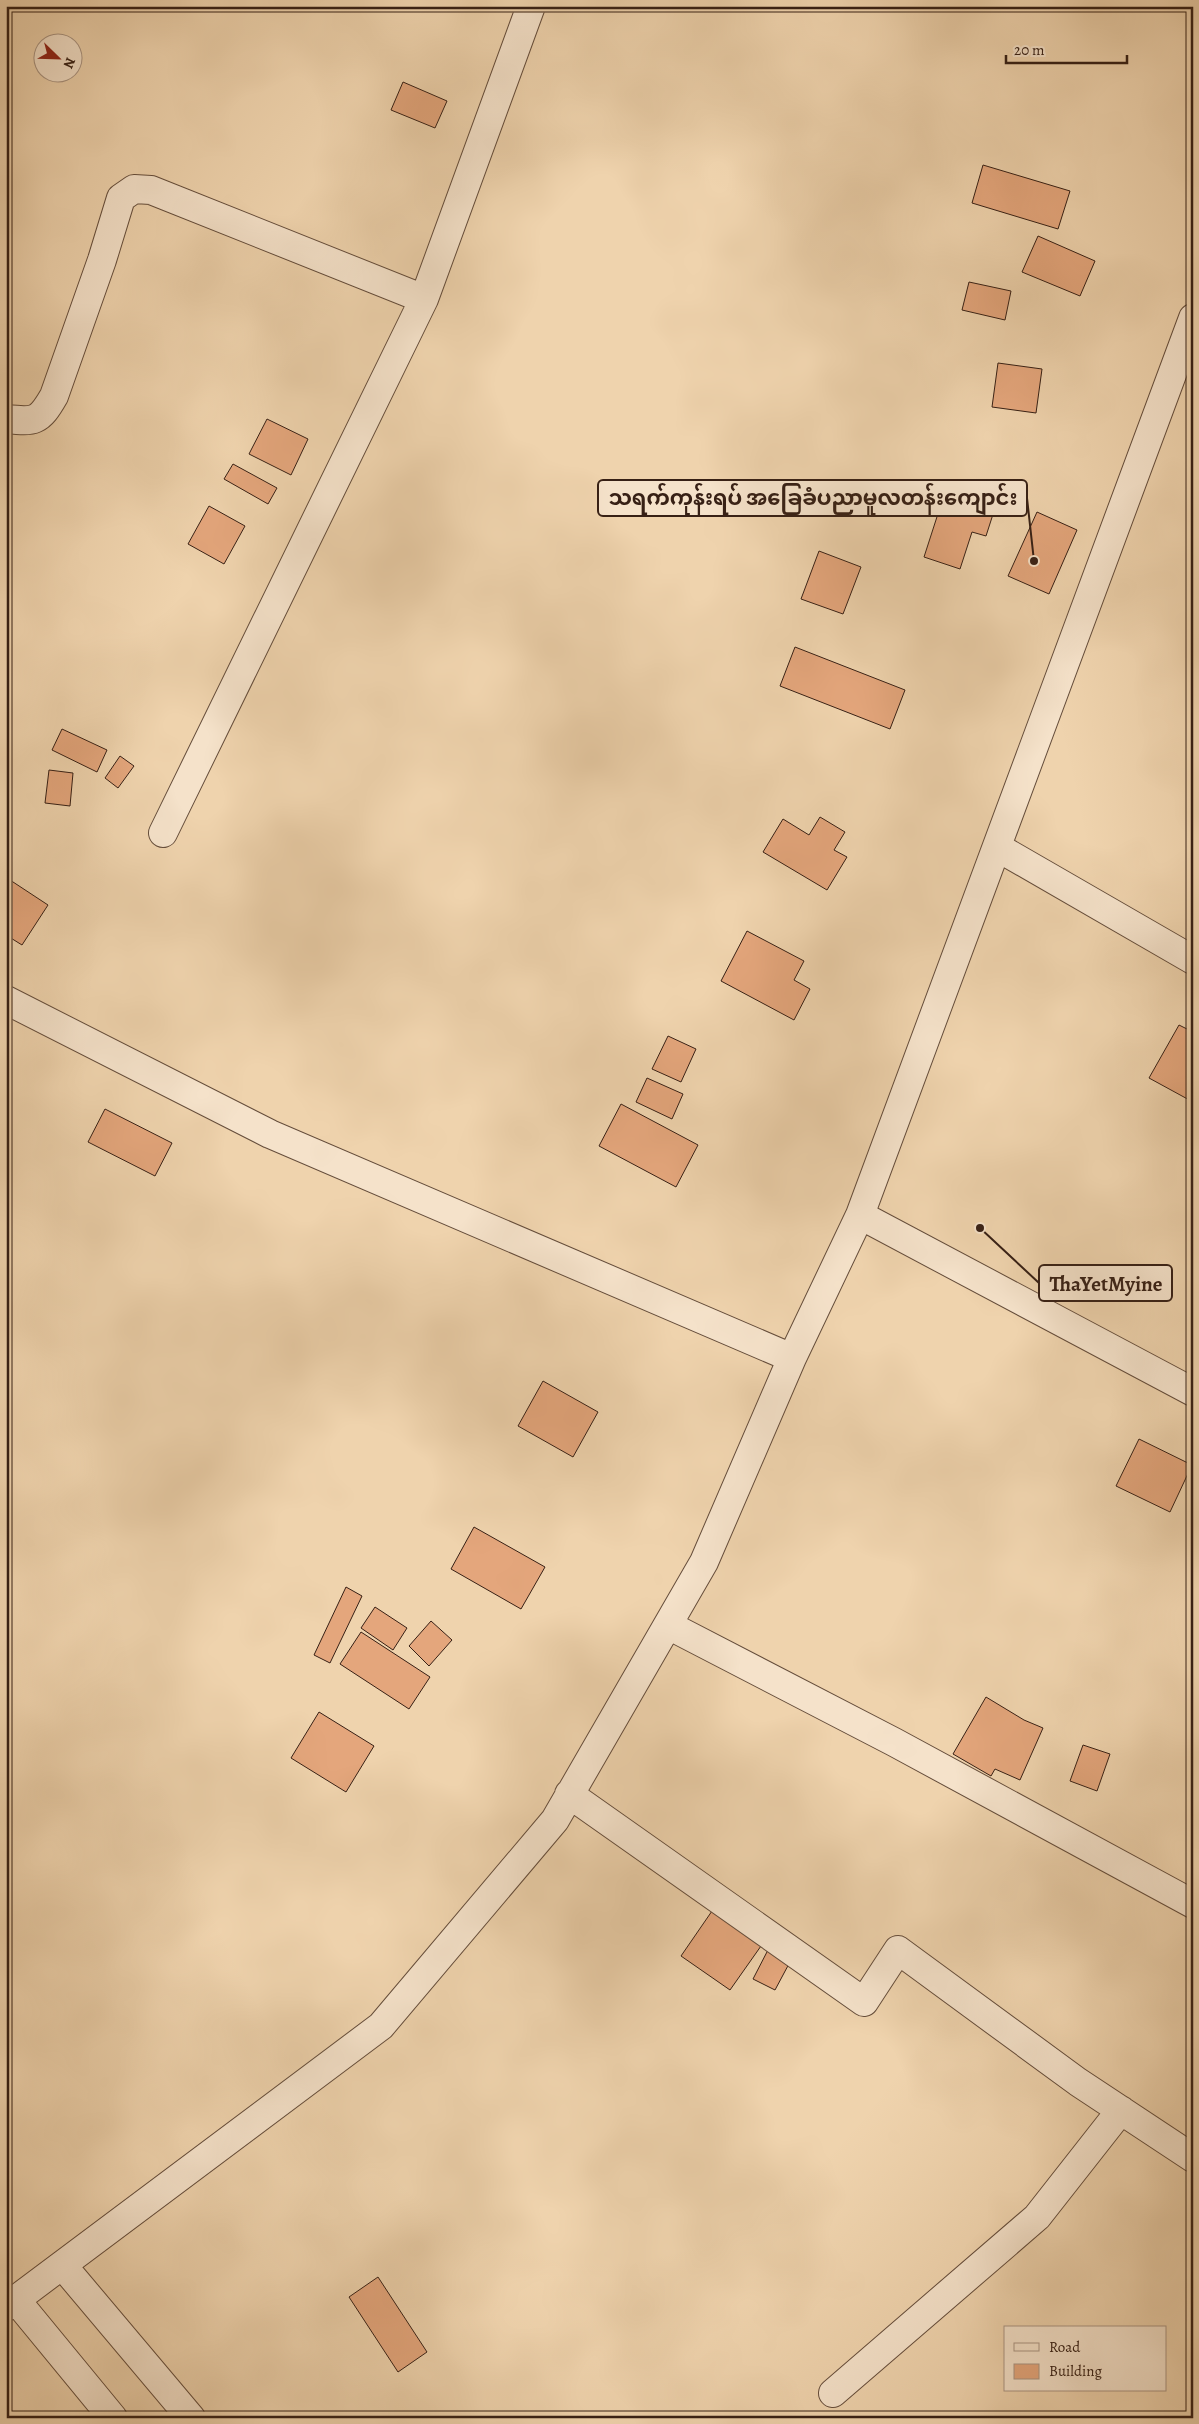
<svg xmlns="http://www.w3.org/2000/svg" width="1199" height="2424" viewBox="0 0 1199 2424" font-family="Alegreya,'Noto Sans Myanmar',serif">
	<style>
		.building { fill: #e4a67c; stroke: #372015 }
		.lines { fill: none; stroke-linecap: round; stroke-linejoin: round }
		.minor-casing { stroke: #654d3b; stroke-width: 30 }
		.minor { stroke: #f5e2ca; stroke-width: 28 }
		.leader { fill: none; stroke: #372015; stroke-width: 2 }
		.callout-dot { fill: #372015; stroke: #f5e2ca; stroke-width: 2 }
		.callout { fill: #f5e2ca; stroke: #372015; stroke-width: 2 }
		.callout-label { font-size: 21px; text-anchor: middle; font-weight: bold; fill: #372015 }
	</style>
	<rect width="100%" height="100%" fill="#efd3ad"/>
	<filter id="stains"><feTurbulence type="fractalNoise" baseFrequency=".004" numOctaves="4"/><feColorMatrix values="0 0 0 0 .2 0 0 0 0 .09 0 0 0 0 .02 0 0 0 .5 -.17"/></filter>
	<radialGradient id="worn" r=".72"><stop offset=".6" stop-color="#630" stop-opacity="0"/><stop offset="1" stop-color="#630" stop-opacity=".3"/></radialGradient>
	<path class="building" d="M403 82 447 101 435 128 391 110Z
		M983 165 1070 191 1058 229 972 203Z
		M1038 236 1095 261 1080 296 1022 272Z
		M969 282 1011 291 1005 320 962 310Z
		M998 363 1042 369 1036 413 992 407Z
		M267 419 308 439 291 475 249 454Z
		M233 464 277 488 268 504 224 479Z
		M945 492 995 508 986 536 972 532 960 569 924 557Z
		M209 506 245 526 224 564 188 544Z
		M1037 512 1077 530 1049 594 1008 576Z
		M819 551 861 567 843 614 801 599Z
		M795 647 905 690 890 729 780 686Z
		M62 729 107 750 97 772 52 750Z
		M120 756 134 766 118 788 105 778Z
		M49 770 73 773 70 806 45 803Z
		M820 817 845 832 834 850 847 857 827 890 763 852 783 819 809 835Z
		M10 880 48 905 22 945 6 935V885Z
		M747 931 804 961 794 980 810 989 794 1020 721 981Z
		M1179 1025 1193 1032V1102L1149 1078Z
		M668 1036 696 1049 681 1082 652 1069Z
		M647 1078 683 1094 672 1119 636 1102Z
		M621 1104 698 1145 676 1187 599 1146Z
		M105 1109 172 1143 155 1176 88 1142Z
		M543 1381 598 1412 573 1457 518 1426Z
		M1139 1439 1192 1465 1170 1512 1116 1486Z
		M474 1527 545 1567 521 1609 451 1569Z
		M346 1587 362 1596 330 1663 314 1655Z
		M375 1607 407 1628 393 1650 361 1628Z
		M431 1621 452 1640 429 1666 409 1646Z
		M361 1632 430 1677 409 1709 340 1664Z
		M986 1697 1024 1720 1043 1728 1020 1780 995 1769 991 1776 953 1754Z
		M319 1712 374 1746 346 1792 291 1758Z
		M1083 1745 1110 1754 1097 1791 1070 1781Z
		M712 1911 761 1946 730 1990 681 1956Z
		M769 1948 791 1960 775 1990 753 1979Z
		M378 2277 427 2352 398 2372 349 2297Z"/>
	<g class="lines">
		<g class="minor-casing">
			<path id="minor" d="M6 419C35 422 39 422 54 396L102 260 121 198 134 189 151 190 424 299
				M163 833 424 299 531 6
				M997 847 1193 960
				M6 1000 270 1134 792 1358
				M860 1215 1193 1392
				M668 1625 894 1742 1193 1904
				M569 1794 864 2002 898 1950 1078 2082 1193 2158
				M63 2266 191 2418
				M16 2300 113 2418
				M6 2307 381 2026 555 1820 704 1562 792 1358 860 1215 1193 318
				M833 2393 1037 2217 1121 2110"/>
		</g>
		<use href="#minor" class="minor"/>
	</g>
	<path class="leader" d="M1034 561L1027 498M980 1228L1039 1283"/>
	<g class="callout-dot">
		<circle cx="1034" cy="561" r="5"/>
		<circle cx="980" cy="1228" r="5"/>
	</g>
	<g class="callout">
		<rect x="598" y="480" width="429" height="36" rx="5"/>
		<rect x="1039" y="1265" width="133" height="36" rx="5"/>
	</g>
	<g class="callout-label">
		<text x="813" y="505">သရက်ကုန်းရပ် အခြေခံပညာမူလတန်းကျောင်း</text>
		<text x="1106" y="1291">ThaYetMyine</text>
	</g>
	<rect width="1199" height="2424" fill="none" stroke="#efd3ad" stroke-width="25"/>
	<rect x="8" y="8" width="1184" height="2409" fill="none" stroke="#372015" stroke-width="2.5"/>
	<rect x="12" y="12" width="1174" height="2399" fill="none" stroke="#372015"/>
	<rect x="1004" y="2326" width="162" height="65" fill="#f5e2ca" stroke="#a99482"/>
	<rect x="1014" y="2343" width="25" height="8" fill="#f5e2ca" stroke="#a99482"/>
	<text x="1049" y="2352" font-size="15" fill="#372015">Road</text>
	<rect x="1014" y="2364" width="25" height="15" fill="#e4a67c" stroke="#a99482"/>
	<text x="1049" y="2376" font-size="15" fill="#372015">Building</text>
	<g transform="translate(58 58) rotate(113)"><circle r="24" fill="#f5e2ca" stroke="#a99482"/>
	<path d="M0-4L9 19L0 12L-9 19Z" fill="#8f2418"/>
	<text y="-8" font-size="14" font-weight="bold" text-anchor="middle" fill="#372015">N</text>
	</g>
	<path d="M1006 55v8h121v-8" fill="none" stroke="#372015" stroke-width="2.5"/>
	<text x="1014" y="55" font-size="15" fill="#372015" stroke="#f5e2ca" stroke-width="4" paint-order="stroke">20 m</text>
	<rect width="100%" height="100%" filter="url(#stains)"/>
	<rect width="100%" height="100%" fill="url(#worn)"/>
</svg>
